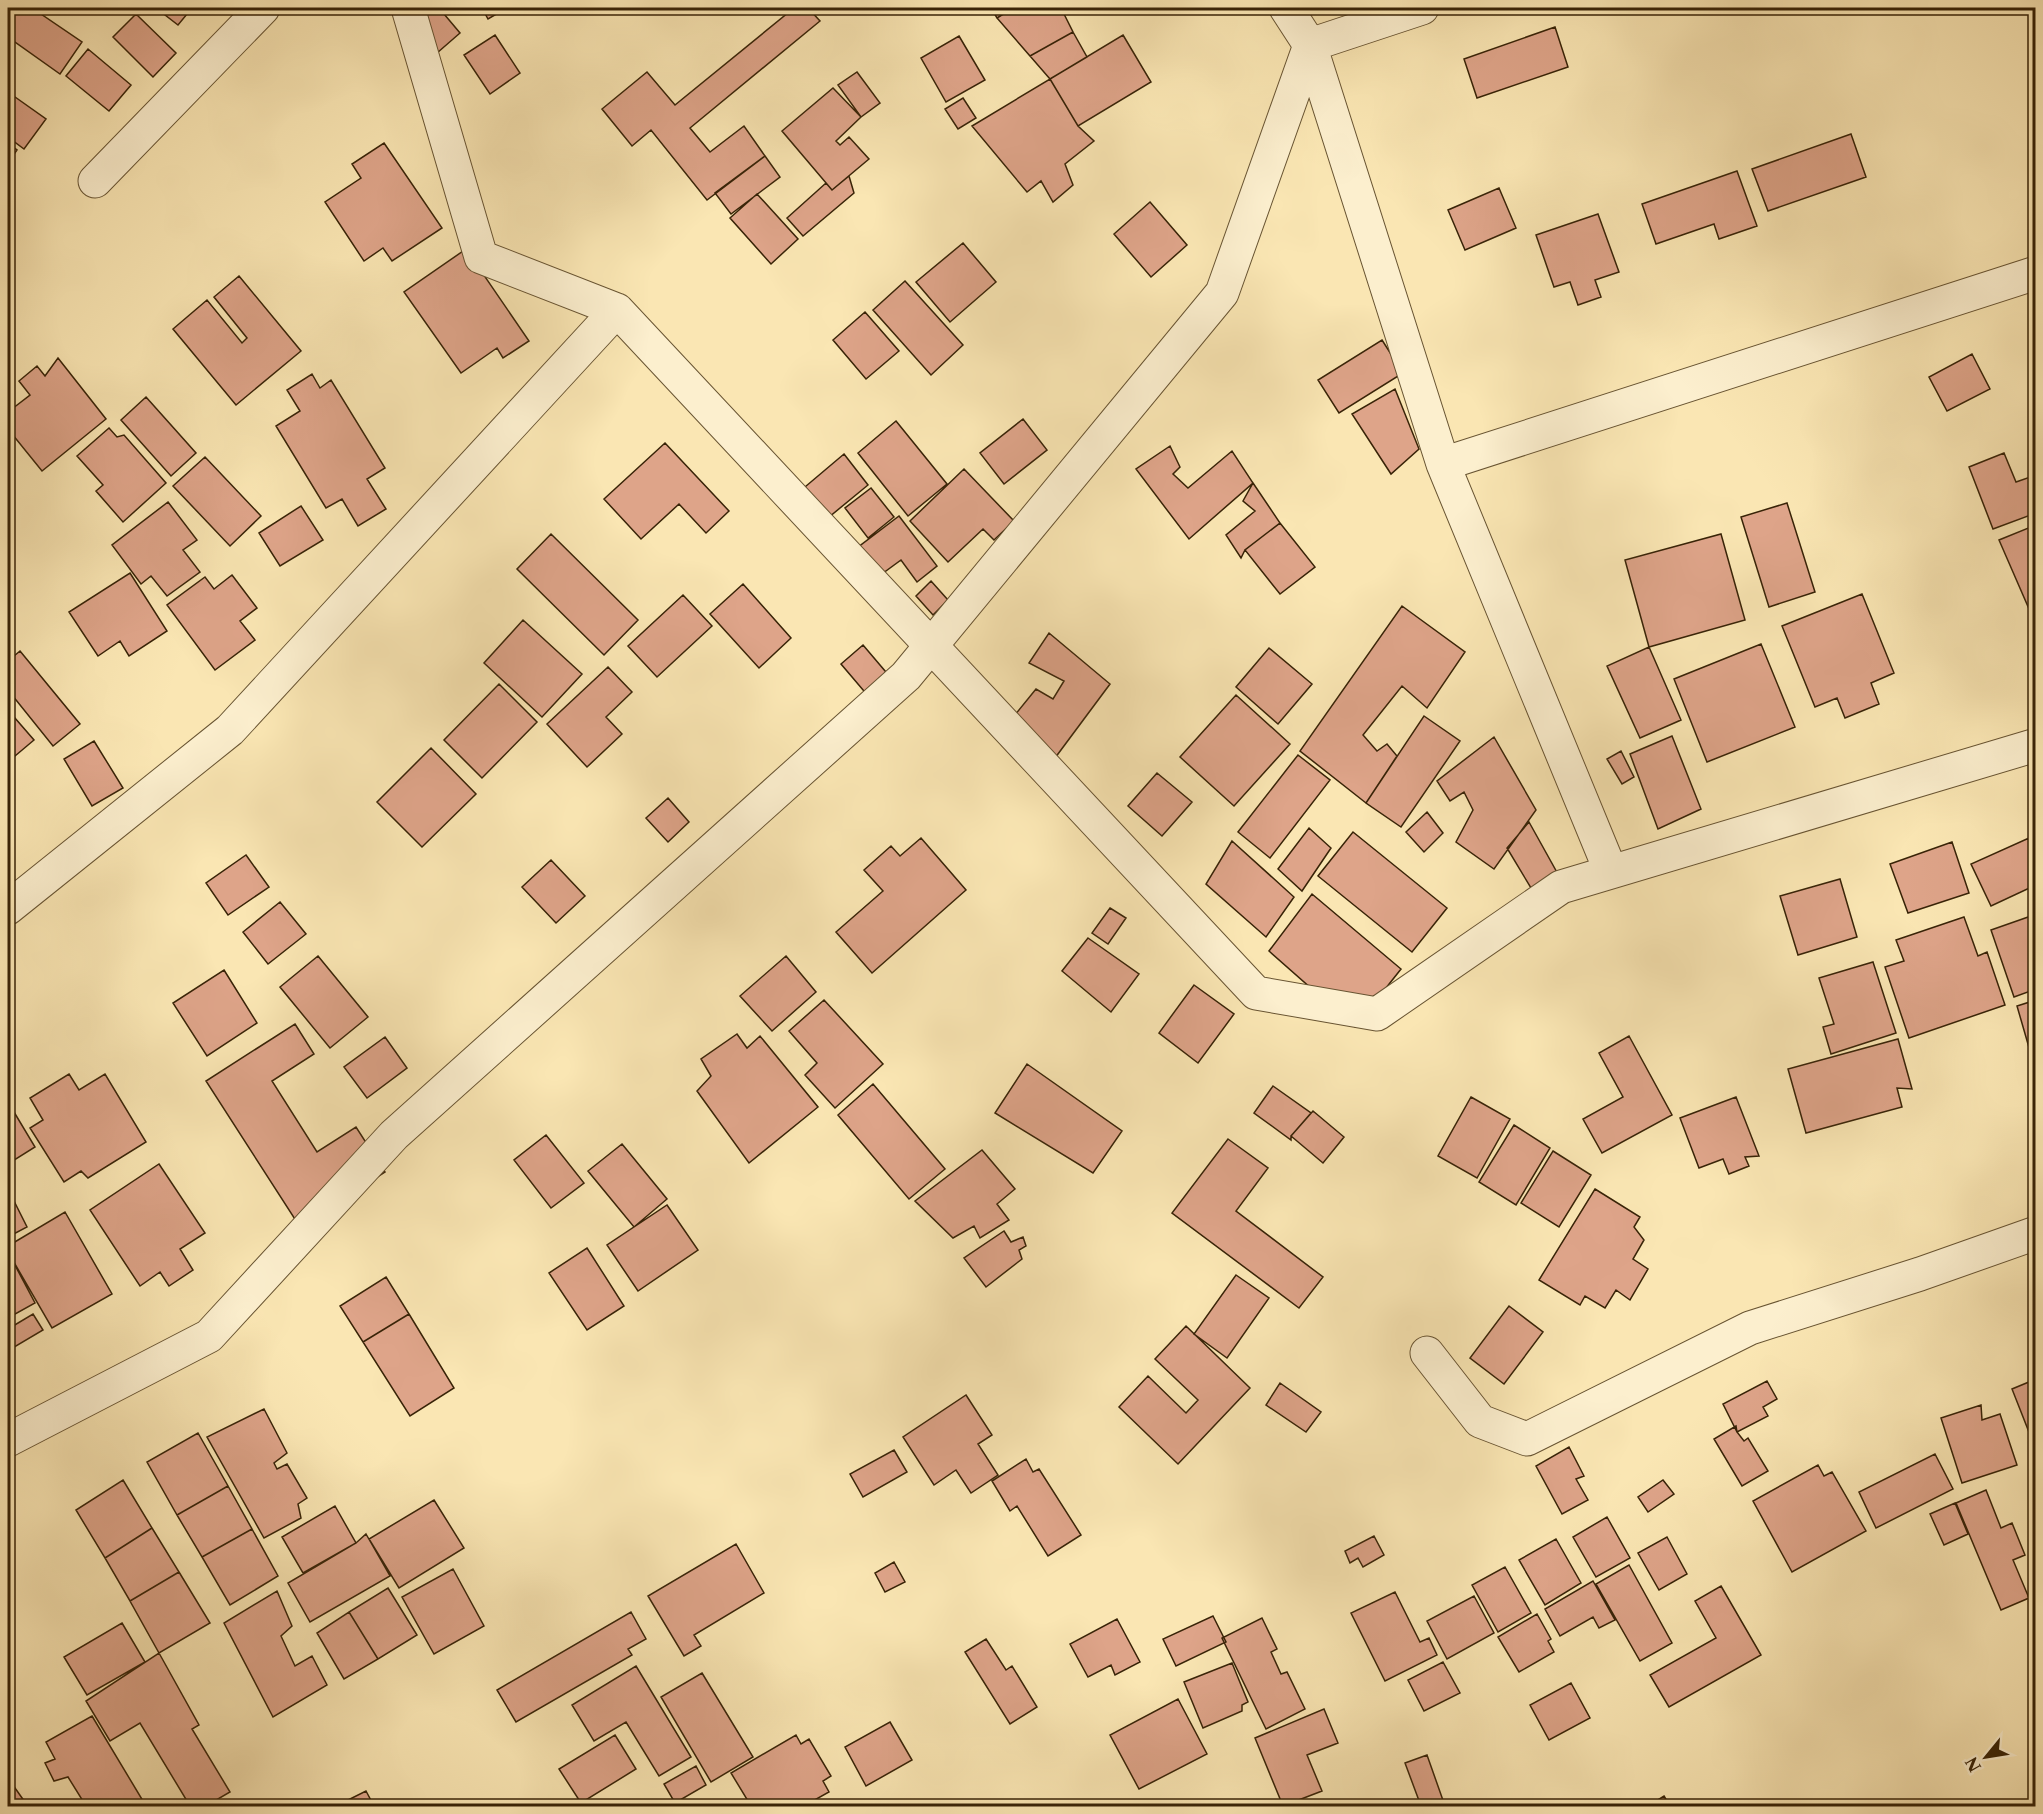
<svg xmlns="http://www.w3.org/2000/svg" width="2043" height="1814" viewBox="0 0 2043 1814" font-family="'Libre Caslon Text',serif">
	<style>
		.building { fill: #dea489; stroke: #382307; stroke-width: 1.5 }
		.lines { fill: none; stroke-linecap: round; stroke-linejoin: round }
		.minor-casing { stroke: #685432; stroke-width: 35 }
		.minor { stroke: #fcefce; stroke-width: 33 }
	</style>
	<rect width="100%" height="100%" fill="#fae6b3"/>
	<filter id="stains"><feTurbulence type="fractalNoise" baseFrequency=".00333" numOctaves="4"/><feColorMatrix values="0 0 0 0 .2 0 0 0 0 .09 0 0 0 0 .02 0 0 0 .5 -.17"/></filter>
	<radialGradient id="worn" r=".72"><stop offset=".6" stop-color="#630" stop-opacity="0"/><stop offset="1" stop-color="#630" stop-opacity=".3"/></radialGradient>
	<path class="building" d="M8 8H32L82 42 60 74 8 37Z
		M156 8H192L178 25Z
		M398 8H439L460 33 437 53Z
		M482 8H507L488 19Z
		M794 8H808L820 21 690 128 710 152 744 126 765 156 707 200 651 130 632 146 602 109 647 72 675 105Z
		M991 8H1013L997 18Z
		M1013 8H1061L1073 32 1030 56 997 18Z
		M136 14 176 53 153 77 113 37Z
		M1555 27 1568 67 1477 98 1464 59Z
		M1073 32 1087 57 1050 79 1030 56Z
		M495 35 520 73 490 94 464 55Z
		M1123 35 1151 82 1078 126 1050 79Z
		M959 36 985 80 946 102 921 58Z
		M88 49 131 85 109 111 66 76Z
		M857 72 880 103 861 117 838 85Z
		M1050 79 1078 126 1094 141 1065 164 1073 185 1053 202 1041 181 1027 192 972 126Z
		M833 88 861 117 836 141 840 145 849 137 869 159 832 190 782 131Z
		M8 92 46 119 24 149 8 137Z
		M963 98 976 118 958 129 945 109Z
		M1851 134 1866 177 1768 211 1752 169Z
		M8 143 17 150 8 163Z
		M384 143 442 228 392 261 383 248 364 261 325 202 361 178 352 164Z
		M765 156 780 177 731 214 715 193Z
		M1737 171 1757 226 1719 239 1714 224 1656 244 1642 204Z
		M849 176 854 193 803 236 787 218 826 183 832 190Z
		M1499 188 1516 228 1465 250 1448 210Z
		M757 194 798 239 771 264 730 218Z
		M1150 202 1187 245 1151 277 1114 234Z
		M1598 214 1619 272 1595 280 1601 297 1578 305 1570 282 1554 287 1536 235Z
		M963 243 996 282 950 322 916 282Z
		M466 249 529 341 503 358 497 348 461 373 404 292Z
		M239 276 301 351 236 405 173 329 207 300 242 343 247 338 214 297Z
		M905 281 963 345 931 375 873 310Z
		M865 312 899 351 866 379 833 340Z
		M1382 340 1403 373 1339 413 1318 380Z
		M1972 354 1990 389 1947 411 1929 377Z
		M58 358 106 419 42 471 8 429V412L30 395 19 381 37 366 45 376Z
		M312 374 320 388 331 380 385 468 367 479 386 509 358 526 342 499 326 508 276 426 300 411 287 390Z
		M1395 389 1419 449 1391 474 1352 414Z
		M146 397 196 453 171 476 121 420Z
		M1023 419 1047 450 1004 484 980 453Z
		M896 421 947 484 908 516 858 453Z
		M109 428 117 437 124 435 166 483 123 522 96 491 103 485 77 456Z
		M665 443 729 511 706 533 679 504 641 539 604 499Z
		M1170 446 1180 467 1173 474 1188 488 1232 451 1253 483 1189 539 1136 469Z
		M2004 453 2016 482 2036 475V513L1993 529 1969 467Z
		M844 454 868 485 823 522 799 492Z
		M205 457 261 516 230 546 173 486Z
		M964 469 1014 521 994 540 983 529 948 562 910 521Z
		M1253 483 1280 523 1245 550 1241 558 1226 535 1255 511 1243 501Z
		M871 488 894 517 868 538 845 508Z
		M168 502 197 540 183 550 200 572 167 596 151 576 141 584 112 545Z
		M1787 503 1815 592 1769 607 1741 517Z
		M301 506 323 540 280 566 259 533Z
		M899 516 937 566 917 582 901 560 875 579 853 551Z
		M1280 523 1315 567 1280 594 1245 550Z
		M2036 525V625L1999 540Z
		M551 534 638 620 604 655 517 569Z
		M1721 534 1745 620 1649 647 1625 560Z
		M130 573 167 631 129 656 120 641 98 656 69 612Z
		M232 575 257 608 240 621 255 640 215 670 167 605 205 577 214 589Z
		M931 581 948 600 933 615 916 596Z
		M743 584 791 638 759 668 710 614Z
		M1862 594 1894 673 1871 683 1879 704 1845 718 1837 698 1815 707 1782 626Z
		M683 595 712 626 657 677 628 646Z
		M1402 606 1465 652 1427 708 1402 686 1363 735 1377 751 1387 744 1397 756 1366 803 1300 751Z
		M523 620 582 674 542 717 484 663Z
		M1049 633 1110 684 1052 762 1010 721 1036 689 1053 699 1064 681 1029 663Z
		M1761 644 1795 727 1707 762 1674 679Z
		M863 645 891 678 869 697 841 664Z
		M1649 647 1681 720 1640 738 1607 666Z
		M1269 648 1312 684 1278 724 1236 687Z
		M20 651 80 724 53 746 8 690V661Z
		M608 667 632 692 606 717 622 734 587 767 547 724Z
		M499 684 537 722 482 778 444 740Z
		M1236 695 1290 744 1234 806 1180 757Z
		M8 710 34 740 15 756 8 747Z
		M1424 716 1460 741 1401 827 1366 803Z
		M1672 736 1701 809 1658 829 1630 754Z
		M1494 737 1536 810 1494 869 1456 842 1473 810 1464 792 1450 801 1437 781Z
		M94 741 123 788 92 806 64 759Z
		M431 748 476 794 422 847 377 802Z
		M1621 751 1634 777 1622 784 1607 759Z
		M1298 755 1330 780 1270 858 1238 832Z
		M1157 773 1192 802 1162 836 1128 806Z
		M668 798 689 822 668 842 646 818Z
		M1427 812 1443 833 1424 852 1406 832Z
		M1529 822 1559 876 1534 893 1507 848Z
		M1309 828 1331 848 1302 891 1278 869Z
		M1353 832 1447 908 1412 952 1318 876Z
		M921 838 966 890 872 973 836 932 883 891 864 870 891 846 900 856Z
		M2029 838 2036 851V885L1991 906 1971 864Z
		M1232 841 1294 897 1266 937 1206 884Z
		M1952 842 1969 893 1908 913 1890 864Z
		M246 855 269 887 228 915 206 883Z
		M551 860 585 896 556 923 522 887Z
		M1840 879 1857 937 1798 955 1780 896Z
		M1312 894 1401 969 1355 1027 1269 951Z
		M280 902 306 934 268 964 243 932Z
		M1110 908 1126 918 1108 944 1092 933Z
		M2031 916 2036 929V989L2014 997 1991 930Z
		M1964 917 1978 956 1987 952 2005 1005 1909 1038 1885 967 1904 961 1896 940Z
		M1088 938 1139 974 1111 1012 1062 971Z
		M318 956 368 1017 330 1048 280 987Z
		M786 956 816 992 772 1031 740 996Z
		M1873 962 1896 1033 1831 1054 1823 1027 1834 1024 1819 978Z
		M224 970 257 1023 207 1056 173 1003Z
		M1194 985 1234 1014 1198 1063 1159 1033Z
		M824 1000 883 1064 835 1108 805 1075 817 1063 789 1031Z
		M2036 1000V1049L2030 1051 2017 1006Z
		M295 1024 314 1054 272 1081 317 1152 356 1127 385 1172 300 1227 206 1081Z
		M737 1034 747 1048 760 1036 818 1107 749 1163 697 1091 711 1076 701 1059Z
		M1629 1036 1672 1115 1602 1153 1583 1119 1623 1097 1599 1053Z
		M385 1037 407 1068 367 1098 344 1067Z
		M1898 1039 1912 1089 1897 1088 1902 1107 1806 1133 1788 1069Z
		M1027 1064 1122 1131 1093 1173 995 1113Z
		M69 1074 79 1090 105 1074 146 1142 88 1178 81 1171 64 1182 30 1128 43 1120 30 1098Z
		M873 1084 945 1169 909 1199 838 1115Z
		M1273 1086 1311 1113 1291 1136V1140L1254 1113Z
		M1471 1097 1510 1119 1477 1178 1438 1156Z
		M1736 1097 1759 1156 1745 1157 1749 1166 1729 1174 1723 1159 1699 1168 1680 1118Z
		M8 1102 35 1147 8 1164Z
		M1313 1111 1344 1137 1323 1163 1291 1136Z
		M1514 1125 1550 1148 1516 1205 1479 1182Z
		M546 1135 584 1183 551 1208 514 1160Z
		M1228 1139 1268 1168 1236 1211 1323 1277 1299 1308 1172 1213Z
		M622 1144 667 1199 634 1227 588 1171Z
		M982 1150 1015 1189 997 1204 1009 1220 980 1238 974 1226 953 1238 915 1201Z
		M1553 1151 1591 1175 1559 1227 1521 1203Z
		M159 1164 205 1233 180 1249 193 1270 169 1286 160 1272 140 1286 90 1210Z
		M8 1189 27 1227 8 1237Z
		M1595 1189 1640 1217 1634 1227 1644 1240 1633 1259 1648 1269 1630 1300 1616 1290 1605 1308 1585 1296 1580 1305 1539 1280Z
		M667 1205 698 1250 638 1291 607 1245Z
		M65 1212 112 1294 52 1328 8 1252V1246Z
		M1004 1231 1011 1242 1023 1237 1026 1246 1019 1250 1022 1259 986 1287 964 1258Z
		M587 1248 624 1306 587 1330 549 1273Z
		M8 1252 35 1303 8 1318Z
		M1236 1275 1269 1298 1227 1358 1194 1334Z
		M386 1277 409 1314 363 1342 340 1306Z
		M1509 1306 1543 1332 1504 1384 1470 1358Z
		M33 1314 43 1330 11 1349 8 1342V1329Z
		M409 1314 454 1388 410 1416 363 1342Z
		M1186 1326 1250 1388 1178 1464 1119 1407 1148 1376 1186 1413 1198 1400 1155 1359Z
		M2036 1379V1450L2012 1389Z
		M1767 1381 1777 1399 1763 1407 1768 1416 1737 1432 1723 1404Z
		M1280 1383 1321 1412 1306 1432 1266 1405Z
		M966 1395 992 1435 978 1444 998 1475 971 1493 956 1470 934 1485 903 1437Z
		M1981 1405 1982 1420 2000 1414 2017 1465 1962 1483 1941 1418Z
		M264 1409 287 1453 274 1463 277 1469 287 1464 307 1498 298 1504 301 1518 264 1538 207 1437Z
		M1736 1426 1737 1432 1744 1441 1748 1438 1768 1471 1742 1486 1714 1439Z
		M198 1433 228 1486 177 1515 147 1462Z
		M1569 1447 1584 1476 1576 1479 1588 1500 1562 1514 1536 1466Z
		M894 1450 907 1472 863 1497 850 1474Z
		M1935 1454 1953 1489 1876 1528 1859 1492Z
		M1026 1459 1033 1472 1039 1469 1081 1535 1048 1556 1017 1506 1010 1511 992 1481Z
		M1818 1465 1824 1476 1832 1472 1866 1531 1792 1572 1753 1501Z
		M123 1480 152 1528 105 1558 76 1510Z
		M1663 1480 1674 1494 1648 1512 1638 1497Z
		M228 1486 252 1529 202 1557 177 1515Z
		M1986 1490 2001 1528 2012 1523 2025 1555 2013 1560 2029 1598 2001 1610 1956 1503Z
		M434 1500 464 1548 399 1588 369 1539Z
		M1955 1503 1968 1534 1944 1545 1930 1514Z
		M335 1506 356 1543 303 1573 282 1537Z
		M1607 1517 1630 1558 1596 1577 1573 1537Z
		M152 1528 179 1572 130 1601 105 1558Z
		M252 1529 278 1576 230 1605 202 1557Z
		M366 1534 390 1576 310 1622 288 1583 356 1543Z
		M1374 1536 1384 1555 1363 1567 1358 1558 1350 1563 1345 1551Z
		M1667 1537 1687 1574 1659 1590 1638 1553Z
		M1556 1539 1581 1583 1545 1605 1519 1560Z
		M736 1544 764 1593 694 1635 701 1646 684 1656 648 1596Z
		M894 1562 905 1582 885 1592 875 1573Z
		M1629 1565 1672 1643 1640 1661 1596 1584Z
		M1505 1567 1531 1613 1498 1632 1472 1585Z
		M453 1569 484 1626 434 1654 402 1597Z
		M179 1572 210 1623 159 1653 130 1601Z
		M1593 1581 1615 1620 1599 1628 1593 1617 1560 1636 1545 1609Z
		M1721 1586 1761 1655 1669 1707 1650 1675 1716 1638 1695 1601Z
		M388 1588 417 1635 378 1659 349 1612Z
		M277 1591 292 1626 281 1636 295 1666 312 1656 327 1685 273 1717 224 1623Z
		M1395 1592 1420 1642 1429 1638 1437 1655 1385 1681 1351 1613Z
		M1474 1596 1494 1633 1447 1659 1427 1621Z
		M349 1612 378 1659 344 1679 317 1633Z
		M631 1612 646 1639 628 1649 632 1655 516 1722 497 1690Z
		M1537 1614 1551 1639 1548 1641 1554 1652 1519 1672 1498 1637Z
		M1213 1616 1226 1642 1176 1666 1163 1639Z
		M1262 1618 1277 1649 1271 1652 1281 1674 1287 1672 1305 1709 1266 1729 1222 1638Z
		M1117 1619 1140 1662 1115 1675 1111 1665 1088 1677 1070 1644Z
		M122 1623 145 1662 87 1695 64 1657Z
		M986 1639 1006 1670 1012 1666 1037 1707 1010 1724 965 1652Z
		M159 1653 199 1725 192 1729 230 1792 206 1806H190L140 1723 110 1741 86 1701Z
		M1443 1662 1460 1693 1424 1711 1408 1680Z
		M1232 1663 1248 1702 1242 1705V1711L1203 1728 1184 1682Z
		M636 1666 691 1757 659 1776 626 1722 594 1741 572 1705Z
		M702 1673 753 1757 711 1782 661 1697Z
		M1571 1683 1590 1718 1549 1740 1530 1705Z
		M1178 1699 1207 1754 1139 1789 1110 1735Z
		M1324 1709 1338 1743 1307 1755 1322 1791 1283 1806 1255 1738Z
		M92 1716 143 1801 131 1806H86L68 1777 54 1781 45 1763 55 1759 46 1742Z
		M890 1722 912 1760 866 1786 845 1747Z
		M615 1735 636 1769 581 1803 559 1769Z
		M796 1735 801 1744 809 1739 831 1776 823 1781 829 1792 804 1806H751L731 1773Z
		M1427 1755 1445 1806H1421L1405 1763Z
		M696 1766 706 1785 675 1803 664 1784Z
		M8 1778 27 1805 26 1806H8Z
		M366 1791 374 1806H336Z
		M1664 1796 1670 1806H1648Z"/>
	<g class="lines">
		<g class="minor-casing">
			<path id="minor" d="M408 8 481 257 617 310 1256 993 1377 1014 1561 887 2036 745
				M1286 8 1310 45 1443 464 1611 872
				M95 181 263 8
				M1443 464 2036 273
				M8 908 230 730 617 310
				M1427 1353 1480 1421 1527 1439 1750 1328 1920 1274 2036 1233
				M8 1440 209 1336 394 1135 906 676 1222 293 1310 45 1422 8"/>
		</g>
		<use href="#minor" class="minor"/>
	</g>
	<rect width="2043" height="1814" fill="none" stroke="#fae6b3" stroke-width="30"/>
	<rect x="9" y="9" width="2025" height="1796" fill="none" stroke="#382307" stroke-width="3"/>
	<rect x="15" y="15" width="2013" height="1784" fill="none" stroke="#382307" stroke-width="1.5"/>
	<g transform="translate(1986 1757) rotate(240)" stroke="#fcefce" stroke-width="4.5" paint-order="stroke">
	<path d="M0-4.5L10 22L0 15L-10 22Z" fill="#382307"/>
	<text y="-9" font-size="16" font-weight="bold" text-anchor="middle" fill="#382307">N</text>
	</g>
	<rect width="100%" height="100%" filter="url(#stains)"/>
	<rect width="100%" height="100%" fill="url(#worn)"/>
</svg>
